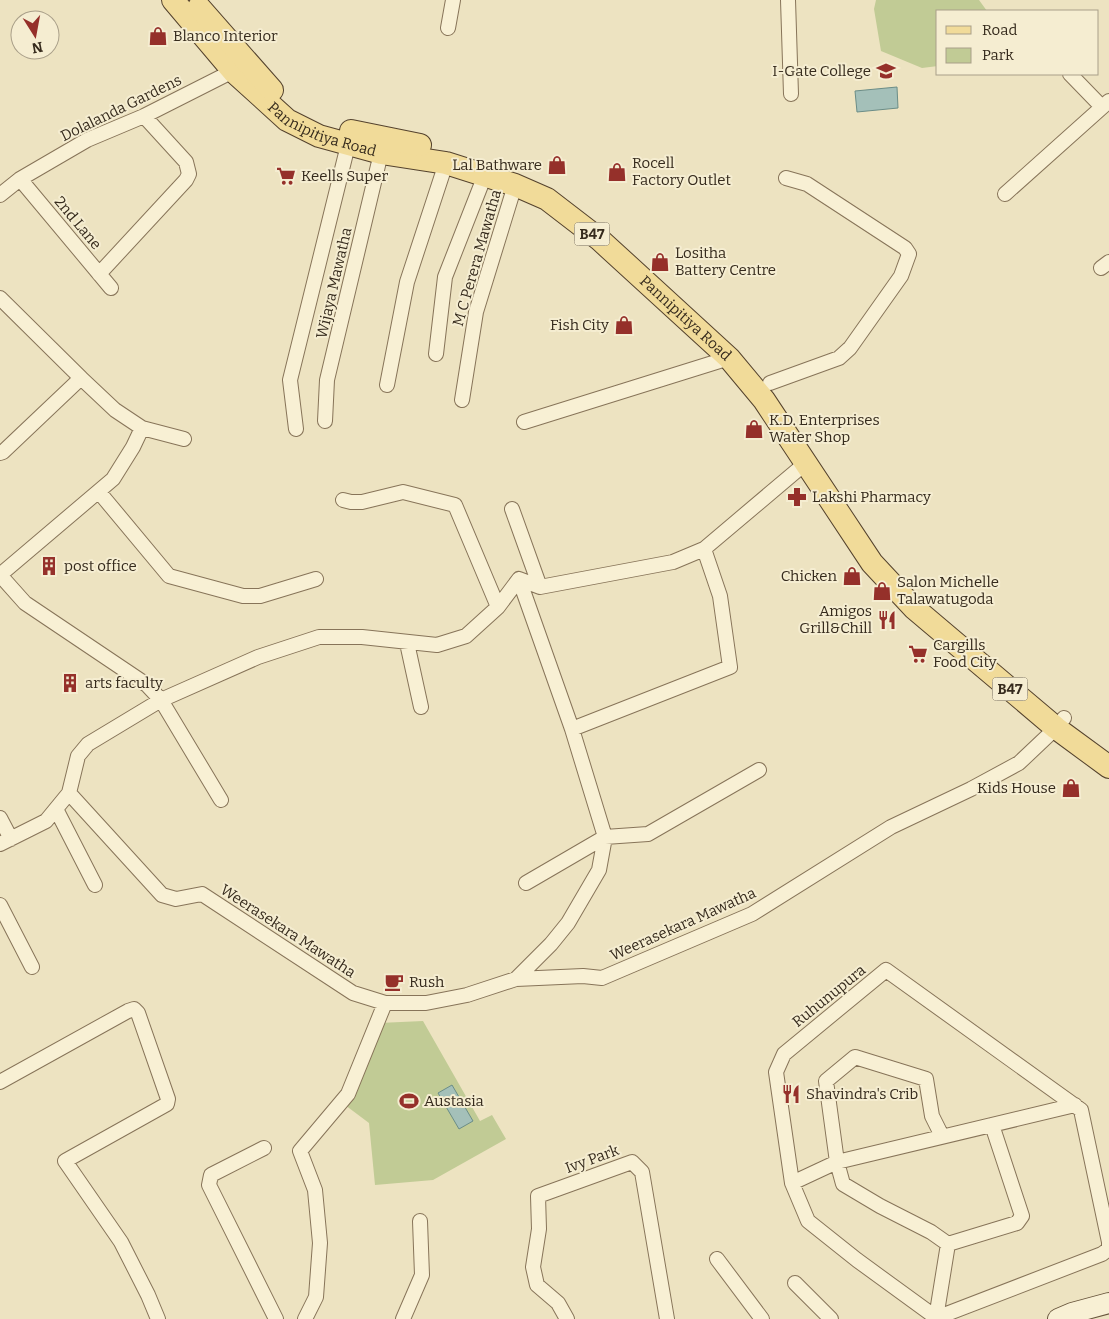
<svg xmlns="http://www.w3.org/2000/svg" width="1109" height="1319" viewBox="0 0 1109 1319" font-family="Bitter,serif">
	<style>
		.green { fill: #c1cb95 }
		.water { fill: #a4c0b9; stroke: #6b8d87 }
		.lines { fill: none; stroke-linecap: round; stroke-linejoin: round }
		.minor-casing { stroke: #877459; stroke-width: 16 }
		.secondary-casing { stroke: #68553c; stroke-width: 22 }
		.primary-casing { stroke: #54422d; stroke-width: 24 }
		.minor { stroke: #f8f0d4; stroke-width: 14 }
		.secondary { stroke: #f8f0d4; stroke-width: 20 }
		.primary { stroke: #f1db99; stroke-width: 22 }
		.labels { text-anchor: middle; stroke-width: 4; stroke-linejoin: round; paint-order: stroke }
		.shield { fill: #f5edd1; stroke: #6f6553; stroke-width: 1 }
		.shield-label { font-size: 14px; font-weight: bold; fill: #362b1d }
		.poi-label { font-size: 15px; fill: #362b1d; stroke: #f5edd1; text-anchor: start }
		.street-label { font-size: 15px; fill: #362b1d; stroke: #f5edd1 }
	</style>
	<rect width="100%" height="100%" fill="#ede3c1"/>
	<path class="green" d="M876 0H979L987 11H938V66L922 68 881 51 874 9Z
		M423 1021 480 1121 492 1115 506 1139 433 1180 375 1185 369 1123 345 1105 379 1023Z"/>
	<path class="water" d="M897 87 898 108 857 112 855 91Z
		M452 1085 473 1121 459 1129 438 1093Z"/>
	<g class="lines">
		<g class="minor-casing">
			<path id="minor" d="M788 0 791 94
				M448 28 453 0
				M1070 74 1102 107
				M20 179 111 288
				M1005 194 1109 101
				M0 195 20 179 87 140 144 116 233 71
				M1101 268 1109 262
				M99 274 186 180 189 174 186 162 144 116
				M0 298 81 378 3 452 0 453
				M436 354 445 277 485 175
				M81 378 115 410 142 428 184 439
				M770 383 839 358 850 348 901 276 909 254 905 248 807 184 786 178
				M387 385 407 282 446 163
				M462 400 476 312 515 185
				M325 421 327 380 381 153
				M524 422 729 358
				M296 429 290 380 348 145
				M99 492 169 576 243 596H260L316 579
				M343 500 351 502H362L403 492 455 505 498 607
				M512 509 540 587
				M0 575 25 603 147 685 161 700 221 800
				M0 575 113 479 133 447 142 428
				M407 643 421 707
				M572 729 730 667 720 596 704 549
				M69 793 162 895 176 899 202 894 353 993 385 1003H426L467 995 516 979 583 976 602 978 752 914 891 827 971 789 1019 763 1056 728 1064 718
				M56 809 95 885
				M0 818 11 839
				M0 844 46 821 69 793 78 756 88 744 161 700 258 657 319 637H362L437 645 466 636 498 607 519 579 540 587 673 562 704 549 807 462
				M526 883 605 837 648 834 759 770
				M0 905 32 967
				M516 979 551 944 568 923 599 870 605 837 572 729 519 579
				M0 1082 128 1011 134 1009 138 1013 168 1099 167 1104 65 1161 121 1242 148 1295 158 1319
				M942 1136 932 1116 926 1079 855 1057 826 1081 837 1162 843 1184 880 1206 931 1232 948 1244
				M264 1148 211 1175 209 1185 276 1319
				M792 1183 837 1162 1075 1105
				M948 1244 1017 1223 1022 1216 992 1125
				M717 1259 762 1319
				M795 1283 831 1319
				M936 1318 1102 1254 1109 1249V1242L1081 1110 886 970 784 1054 776 1072 792 1183 808 1221 857 1260 938 1319
				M936 1318 948 1244
				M305 1319 316 1297 320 1243 315 1190 300 1151 348 1094 385 1003
				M403 1319 422 1275 420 1221
				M567 1319 558 1303 537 1285 533 1267 539 1229 538 1196 632 1162 642 1172 667 1319"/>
		</g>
		<g class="secondary-casing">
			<path id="secondary" d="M1058 1319 1072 1313 1109 1303"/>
		</g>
		<g class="primary-casing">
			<g id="primary">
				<path id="s1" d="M173 0 233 71 287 120 319 136 381 153 446 163 515 185 547 199 599 239 729 358 764 400 872 563 914 608 1056 728 1109 767"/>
				<path d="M199 7 272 90"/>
				<path d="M351 131 420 145"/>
			</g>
		</g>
		<use href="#minor" class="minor"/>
		<use href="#secondary" class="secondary"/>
		<use href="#primary" class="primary"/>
	</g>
	<defs>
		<g id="shop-bare" transform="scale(1.5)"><path d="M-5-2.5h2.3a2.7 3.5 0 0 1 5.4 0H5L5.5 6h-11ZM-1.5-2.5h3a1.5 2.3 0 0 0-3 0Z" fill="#95302a" stroke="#f5edd1" stroke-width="2.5" paint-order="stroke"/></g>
		<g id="school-bare" transform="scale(1.5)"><path d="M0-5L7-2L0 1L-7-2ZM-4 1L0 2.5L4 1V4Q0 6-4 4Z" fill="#95302a" stroke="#f5edd1" stroke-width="2.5" paint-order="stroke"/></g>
		<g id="supermarket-bare" transform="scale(1.5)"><path d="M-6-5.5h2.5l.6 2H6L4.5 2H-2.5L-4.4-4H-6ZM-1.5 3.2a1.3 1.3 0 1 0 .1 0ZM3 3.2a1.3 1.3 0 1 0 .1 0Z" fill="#95302a" stroke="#f5edd1" stroke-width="2.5" paint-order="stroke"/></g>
		<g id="pharmacy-bare" transform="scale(1.5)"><path d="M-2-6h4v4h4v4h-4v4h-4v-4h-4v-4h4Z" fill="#95302a" stroke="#f5edd1" stroke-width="2.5" paint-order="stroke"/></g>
		<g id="building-bare" transform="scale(1.5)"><path d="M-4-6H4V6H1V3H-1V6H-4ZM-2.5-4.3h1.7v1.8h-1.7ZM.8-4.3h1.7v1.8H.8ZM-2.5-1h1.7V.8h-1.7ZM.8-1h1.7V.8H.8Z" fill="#95302a" stroke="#f5edd1" stroke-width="2.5" paint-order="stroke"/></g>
		<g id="restaurant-bare" transform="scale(1.5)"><path d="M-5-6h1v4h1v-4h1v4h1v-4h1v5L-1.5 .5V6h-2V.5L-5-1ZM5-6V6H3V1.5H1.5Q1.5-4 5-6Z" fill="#95302a" stroke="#f5edd1" stroke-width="2.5" paint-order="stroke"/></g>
		<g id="cafe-bare" transform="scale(1.5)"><path d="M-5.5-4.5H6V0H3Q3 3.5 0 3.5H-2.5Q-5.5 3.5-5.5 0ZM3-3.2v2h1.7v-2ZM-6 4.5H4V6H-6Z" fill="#95302a" stroke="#f5edd1" stroke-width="2.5" paint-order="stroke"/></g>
		<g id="stadium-bare" transform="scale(1.5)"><path d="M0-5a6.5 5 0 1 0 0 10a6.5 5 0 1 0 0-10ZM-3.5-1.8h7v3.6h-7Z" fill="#95302a" stroke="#f5edd1" stroke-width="2.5" paint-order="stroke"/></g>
	</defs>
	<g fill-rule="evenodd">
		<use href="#shop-bare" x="158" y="36"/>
		<use href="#school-bare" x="886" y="71"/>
		<use href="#shop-bare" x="557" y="165"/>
		<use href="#shop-bare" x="617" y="172"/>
		<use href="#supermarket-bare" x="286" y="176"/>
		<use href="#shop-bare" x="660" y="262"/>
		<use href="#shop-bare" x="624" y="325"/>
		<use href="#shop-bare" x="754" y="429"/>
		<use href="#pharmacy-bare" x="797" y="497"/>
		<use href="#building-bare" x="49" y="566"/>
		<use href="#shop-bare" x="852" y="576"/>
		<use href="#shop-bare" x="882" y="591"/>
		<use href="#restaurant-bare" x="887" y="620"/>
		<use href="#supermarket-bare" x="918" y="654"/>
		<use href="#building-bare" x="70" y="683"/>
		<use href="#shop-bare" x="1071" y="788"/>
		<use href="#cafe-bare" x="394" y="982"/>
		<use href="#restaurant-bare" x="791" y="1094"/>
		<use href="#stadium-bare" x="409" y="1101"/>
	</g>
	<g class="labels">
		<g class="shield">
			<rect x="574.5" y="222.5" width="35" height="23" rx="4"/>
			<rect x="992.5" y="677.5" width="35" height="23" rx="4"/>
		</g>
		<g class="shield-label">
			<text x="592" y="239">B47</text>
			<text x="1010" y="694">B47</text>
		</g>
		<g class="poi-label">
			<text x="173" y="41">Blanco Interior</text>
			<text x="871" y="76" text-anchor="end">I-Gate College</text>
			<text x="632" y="168">Rocell<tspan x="632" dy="17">Factory Outlet</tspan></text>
			<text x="542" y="170" text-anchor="end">Lal Bathware</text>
			<text x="301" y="181">Keells Super</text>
			<text x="675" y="258">Lositha<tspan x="675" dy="17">Battery Centre</tspan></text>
			<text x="609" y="330" text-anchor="end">Fish City</text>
			<text x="769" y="425">K.D. Enterprises<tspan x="769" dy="17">Water Shop</tspan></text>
			<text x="812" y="502">Lakshi Pharmacy</text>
			<text x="64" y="571">post office</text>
			<text x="837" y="581" text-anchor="end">Chicken</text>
			<text x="897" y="587">Salon Michelle<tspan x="897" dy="17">Talawatugoda</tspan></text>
			<text x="872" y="616" text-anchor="end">Amigos<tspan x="872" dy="17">Grill&amp;Chill</tspan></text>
			<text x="933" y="650">Cargills<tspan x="933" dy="17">Food City</tspan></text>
			<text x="85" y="688">arts faculty</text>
			<text x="1056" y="793" text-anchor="end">Kids House</text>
			<text x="409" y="987">Rush</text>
			<text x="806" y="1099">Shavindra's Crib</text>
			<text x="424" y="1106">Austasia</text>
		</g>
		<g class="street-label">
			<text transform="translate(121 108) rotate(-26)" y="5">Dolalanda Gardens</text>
			<text dy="5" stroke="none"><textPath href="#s1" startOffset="202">Pannipitiya Road</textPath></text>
			<text transform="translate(78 223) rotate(50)" y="5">2nd Lane</text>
			<text transform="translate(477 258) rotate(-74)" y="5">M C Perera Mawatha</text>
			<text transform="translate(334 283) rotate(-77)" y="5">Wijaya Mawatha</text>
			<text dy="5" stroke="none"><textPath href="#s1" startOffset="622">Pannipitiya Road</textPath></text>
			<text transform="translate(683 924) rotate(-24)" y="5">Weerasekara Mawatha</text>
			<text transform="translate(288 931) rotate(33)" y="5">Weerasekara Mawatha</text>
			<text transform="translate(829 996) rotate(-39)" y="5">Ruhunupura</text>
			<text transform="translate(592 1159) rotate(-20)" y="5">Ivy Park</text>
		</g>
	</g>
	<rect x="936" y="10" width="162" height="65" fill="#f5edd1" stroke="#a99f89"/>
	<rect x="946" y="26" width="25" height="8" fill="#f1db99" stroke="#a99f89"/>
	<text x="982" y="35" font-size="15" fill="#362b1d">Road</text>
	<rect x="946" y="48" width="25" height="15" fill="#c1cb95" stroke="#a99f89"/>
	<text x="982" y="60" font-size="15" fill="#362b1d">Park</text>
	<g transform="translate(35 35) rotate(169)"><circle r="24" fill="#f5edd1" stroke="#a99f89"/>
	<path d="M0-4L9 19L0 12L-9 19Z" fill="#95302a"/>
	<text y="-8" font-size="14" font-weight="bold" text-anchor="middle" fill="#362b1d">N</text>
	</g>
</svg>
